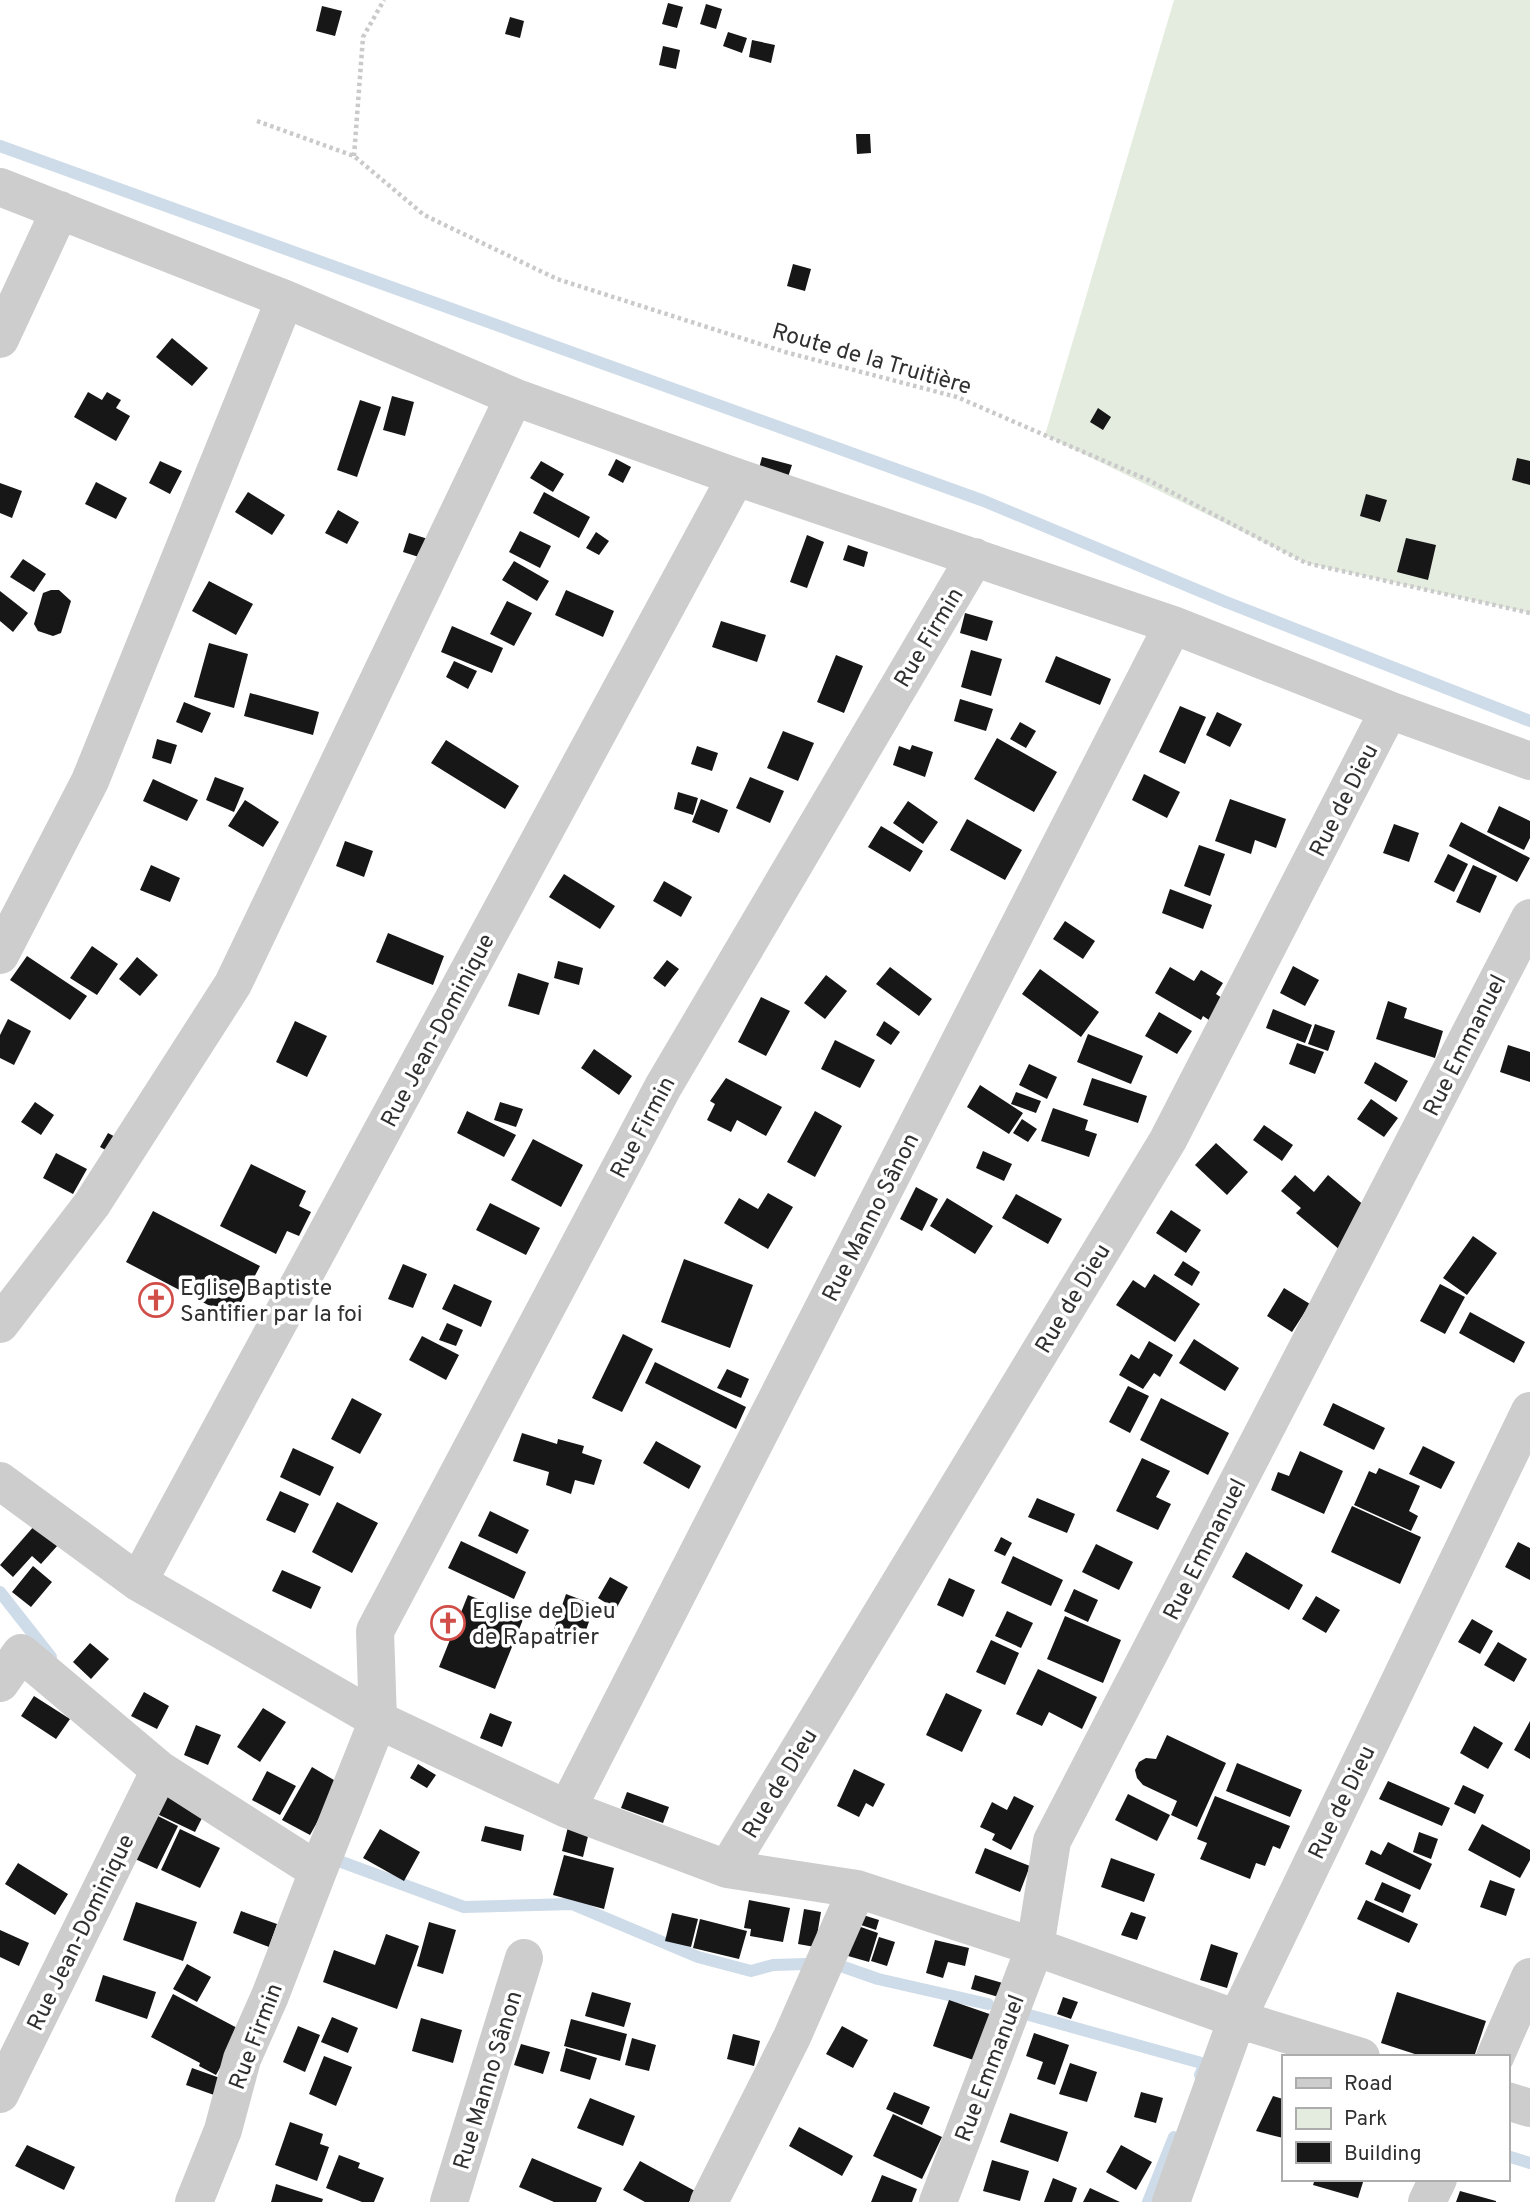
<svg xmlns="http://www.w3.org/2000/svg" width="1530" height="2202" viewBox="0 0 1530 2202" font-family="Overpass,sans-serif">
	<style>
		.green { fill: #e4ebdf }
		.lines { fill: none; stroke-linecap: round; stroke-linejoin: round }
		.stream { stroke: #cedbe8; stroke-width: 12 }
		.building { fill: #171717 }
		.path { stroke: #cacaca; stroke-width: 4.5; stroke-dasharray: 3.5 3.5; stroke-linecap: butt }
		.minor { stroke: #cdcdcd; stroke-width: 38 }
		.labels { text-anchor: middle; stroke-width: 7; stroke-linejoin: round; paint-order: stroke }
		.street-label { font-size: 23px; fill: #303030; stroke: #fff }
		.poi-label { font-size: 23px; fill: #303030; stroke: #fff; text-anchor: start }
	</style>
	<rect width="100%" height="100%" fill="#fff"/>
	<path class="green" d="M1174 0H1530V613L1306 563 1045 435Z"/>
	<g class="lines">
		<path class="stream" d="M0 146 984 501 1226 602 1530 721
			M0 1592 51 1657
			M328 1857 464 1907 572 1904 698 1957 751 1971 773 1965 806 1964
			M838 1965 878 1979 988 2004
			M1029 2015 1205 2064 1200 2075
			M1507 2156 1530 2163
			M1148 2202 1174 2137"/>
	</g>
	<path class="building" d="M668 3 683 7 677 28 662 24Z
		M706 4 722 9 716 29 700 24Z
		M322 6 342 11 335 36 316 31Z
		M510 17 524 21 520 38 505 34Z
		M728 32 747 38 742 53 723 46Z
		M752 40 775 45 771 63 749 57Z
		M663 46 680 50 676 69 659 65Z
		M856 134H870L871 153 857 154Z
		M793 264 811 269 805 291 787 286Z
		M172 338 208 368 192 386 156 357Z
		M88 392 102 400 107 392 121 400 116 408 130 416 116 441 74 417Z
		M392 396 414 402 405 436 383 430Z
		M360 400 381 407 357 477 337 470Z
		M1098 408 1111 417 1103 430 1090 422Z
		M762 457 792 465 787 480 758 472Z
		M1517 458 1530 461V485L1512 480Z
		M616 459 631 467 623 483 608 475Z
		M160 461 182 471 170 494 149 483Z
		M541 461 564 474 553 492 530 478Z
		M96 482 127 498 116 519 85 504Z
		M0 483 22 491 12 518 0 513Z
		M248 492 285 515 272 535 235 512Z
		M544 492 590 517 579 538 533 513Z
		M1366 494 1387 500 1380 522 1360 516Z
		M338 510 359 522 347 544 325 533Z
		M520 531 551 546 540 568 509 552Z
		M596 532 609 541 599 555 586 548Z
		M409 533 428 539 422 558 403 552Z
		M807 535 824 542 807 588 790 582Z
		M1406 538 1436 545 1428 580 1397 572Z
		M848 545 868 552 864 567 843 560Z
		M23 559 46 574 34 592 10 577Z
		M514 561 549 581 537 601 502 580Z
		M209 581 253 604 236 635 192 611Z
		M51 590H59L71 601 61 633 53 636 38 631 34 624 43 593Z
		M566 590 614 611 603 637 555 615Z
		M0 591 28 613 13 632 0 621Z
		M507 601 532 613 514 646 490 634Z
		M965 613 993 621 987 641 960 633Z
		M721 621 766 635 757 662 712 647Z
		M452 626 503 648 492 673 441 652Z
		M209 643 248 654 234 708 194 697Z
		M971 650 1002 659 991 696 961 687Z
		M836 655 863 666 844 713 817 702Z
		M1056 656 1111 679 1100 705 1045 682Z
		M454 661 477 671 468 689 446 677Z
		M250 693 319 712 313 735 244 716Z
		M960 699 993 709 986 731 954 721Z
		M184 702 211 713 202 733 176 722Z
		M1180 706 1206 717 1185 764 1159 752Z
		M1217 712 1242 724 1230 747 1206 735Z
		M1020 722 1036 731 1026 748 1010 739Z
		M783 731 814 743 798 781 767 768Z
		M997 738 1057 772 1034 812 974 779Z
		M157 739 177 745 171 764 152 758Z
		M446 740 519 786 505 809 431 763Z
		M912 745 933 752 925 777 893 765 899 746 910 750Z
		M697 746 718 753 712 771 691 764Z
		M1144 774 1180 792 1167 818 1132 800Z
		M215 777 244 788 234 812 206 800Z
		M750 777 784 791 770 823 736 808Z
		M153 779 198 800 187 821 143 801Z
		M678 792 698 798 693 815 674 809Z
		M701 799 728 810 719 833 692 822Z
		M1230 799 1286 819 1276 848 1255 840 1251 854 1215 841Z
		M245 800 279 822 263 847 228 826Z
		M908 801 938 822 923 844 893 823Z
		M1499 806 1530 821V838L1524 850 1487 832Z
		M967 819 1022 850 1005 880 950 850Z
		M1461 822 1530 858 1517 882 1449 846Z
		M1394 824 1419 833 1409 862 1383 853Z
		M881 826 923 851 910 872 868 847Z
		M345 841 373 851 364 877 336 866Z
		M1199 845 1225 854 1210 896 1184 886Z
		M1448 854 1468 864 1454 892 1434 882Z
		M151 865 180 878 170 902 140 890Z
		M1473 865 1497 876 1480 913 1456 902Z
		M564 874 615 906 600 929 549 897Z
		M664 881 692 897 681 917 653 901Z
		M1170 889 1212 905 1203 929 1162 913Z
		M1065 921 1095 941 1083 959 1053 939Z
		M388 933 444 956 433 985 376 962Z
		M92 946 118 964 97 995 70 978Z
		M27 956 87 996 70 1020 10 980Z
		M137 957 158 975 140 996 119 979Z
		M667 960 679 969 665 987 653 978Z
		M558 961 583 968 579 985 554 978Z
		M1293 966 1319 980 1305 1006 1280 993Z
		M890 967 932 999 919 1016 876 984Z
		M1170 967 1194 981 1201 970 1223 983 1216 994 1222 998 1209 1020 1203 1016 1201 1020 1155 993Z
		M1040 969 1099 1012 1081 1037 1022 994Z
		M518 973 549 983 539 1015 508 1006Z
		M826 975 847 991 825 1019 804 1003Z
		M761 997 790 1011 766 1056 738 1042Z
		M1388 1001 1407 1008 1404 1018 1443 1031 1435 1058 1376 1039Z
		M1273 1009 1312 1025 1305 1043 1266 1028Z
		M1159 1012 1192 1031 1177 1054 1145 1036Z
		M8 1019 31 1031 14 1065 0 1058V1035Z
		M295 1021 327 1036 307 1077 276 1062Z
		M884 1021 900 1032 891 1045 876 1035Z
		M1315 1024 1335 1031 1328 1051 1308 1044Z
		M1088 1034 1143 1056 1131 1084 1077 1062Z
		M835 1040 875 1060 860 1088 821 1069Z
		M1297 1043 1324 1052 1315 1074 1289 1064Z
		M1508 1045 1530 1052V1082L1500 1072Z
		M594 1049 632 1076 619 1095 581 1068Z
		M1375 1062 1408 1081 1396 1102 1364 1083Z
		M1029 1064 1057 1077 1047 1099 1019 1085Z
		M726 1078 782 1107 766 1136 737 1120 731 1132 707 1120 715 1104 710 1101Z
		M1092 1078 1147 1096 1138 1123 1083 1105Z
		M980 1085 1023 1113 1009 1134 967 1107Z
		M1016 1092 1041 1101 1036 1113 1011 1104Z
		M1371 1099 1398 1118 1384 1137 1357 1119Z
		M35 1102 54 1115 41 1135 21 1122Z
		M500 1102 523 1109 516 1127 494 1120Z
		M1053 1108 1088 1120 1085 1130 1097 1134 1089 1157 1041 1141Z
		M467 1111 516 1135 504 1157 457 1133Z
		M815 1111 842 1126 815 1177 787 1162Z
		M1022 1119 1037 1129 1028 1142 1013 1133Z
		M1264 1125 1293 1145 1282 1161 1253 1140Z
		M108 1133 121 1140 113 1154 100 1147Z
		M533 1139 583 1165 561 1207 511 1180Z
		M1216 1143 1248 1172 1227 1195 1195 1165Z
		M983 1151 1012 1164 1004 1181 976 1168Z
		M56 1153 87 1169 73 1194 43 1178Z
		M251 1164 306 1191 299 1206 311 1212 299 1236 287 1231 276 1254 220 1226Z
		M1295 1175 1314 1192 1328 1175 1372 1212 1340 1250 1296 1213 1301 1208 1281 1191Z
		M916 1187 938 1199 922 1231 900 1219Z
		M768 1193 793 1207 768 1249 724 1223 739 1198 758 1209Z
		M1016 1194 1062 1219 1048 1244 1002 1218Z
		M947 1198 993 1226 975 1254 930 1226Z
		M490 1203 540 1228 526 1255 476 1230Z
		M1171 1210 1201 1230 1186 1253 1156 1233Z
		M153 1211 260 1266 233 1318 126 1262Z
		M1473 1236 1497 1253 1467 1295 1443 1278Z
		M684 1259 753 1285 730 1348 661 1322Z
		M1183 1261 1200 1272 1192 1286 1174 1275Z
		M403 1264 427 1274 413 1308 388 1299Z
		M1154 1274 1200 1304 1175 1342 1116 1305 1133 1280 1145 1288Z
		M454 1284 492 1301 481 1327 442 1309Z
		M1440 1284 1465 1297 1445 1334 1420 1321Z
		M1284 1288 1310 1304 1292 1332 1267 1316Z
		M1470 1312 1525 1342 1514 1363 1459 1333Z
		M447 1323 463 1330 456 1346 439 1340Z
		M623 1334 653 1349 622 1412 592 1398Z
		M422 1336 459 1355 446 1380 409 1360Z
		M1194 1339 1239 1368 1225 1391 1179 1363Z
		M1149 1341 1173 1355 1160 1377 1154 1373 1143 1389 1119 1375 1131 1354 1139 1359Z
		M655 1362 746 1407 736 1429 645 1383Z
		M727 1369 749 1379 741 1398 717 1388Z
		M1128 1386 1149 1396 1130 1433 1109 1422Z
		M352 1398 382 1414 360 1454 331 1439Z
		M1161 1398 1229 1433 1208 1475 1140 1440Z
		M1333 1403 1385 1428 1374 1450 1323 1425Z
		M522 1433 557 1444 558 1439 584 1446 582 1453 602 1460 594 1485 575 1480 571 1494 546 1485 549 1472 513 1461Z
		M656 1441 701 1466 689 1489 643 1463Z
		M1423 1446 1455 1462 1441 1489 1409 1474Z
		M293 1448 334 1467 320 1496 280 1477Z
		M1300 1451 1343 1471 1324 1514 1271 1490 1278 1472 1289 1476Z
		M1142 1458 1170 1471 1156 1497 1171 1504 1158 1530 1116 1511Z
		M1379 1468 1420 1486 1409 1511 1418 1516 1411 1531 1354 1505 1369 1471 1376 1474Z
		M280 1491 309 1504 295 1533 266 1520Z
		M1037 1498 1075 1514 1067 1533 1028 1517Z
		M337 1502 378 1523 352 1573 312 1552Z
		M1352 1506 1421 1537 1400 1584 1331 1552Z
		M490 1511 529 1530 517 1554 478 1536Z
		M35 1525 58 1545 41 1564 32 1556 13 1577 0 1565Z
		M1001 1537 1012 1543 1005 1556 994 1551Z
		M461 1541 526 1572 514 1599 448 1568Z
		M1518 1542 1530 1548V1580L1505 1567Z
		M1096 1544 1133 1562 1119 1590 1082 1572Z
		M1246 1552 1303 1585 1289 1610 1232 1577Z
		M1013 1556 1063 1580 1051 1606 1001 1583Z
		M33 1566 52 1582 31 1607 12 1592Z
		M282 1570 321 1587 311 1609 272 1591Z
		M610 1577 628 1587 616 1609 598 1598Z
		M949 1578 975 1590 963 1617 937 1605Z
		M1074 1589 1098 1600 1088 1622 1064 1611Z
		M566 1594 595 1605 586 1630 578 1627 572 1645 551 1638Z
		M468 1595 524 1617 495 1689 439 1667Z
		M1316 1596 1340 1610 1326 1633 1302 1619Z
		M1007 1611 1033 1623 1021 1648 995 1636Z
		M1065 1616 1121 1640 1103 1683 1047 1659Z
		M1472 1619 1493 1631 1480 1654 1458 1642Z
		M991 1640 1019 1653 1005 1685 976 1672Z
		M1498 1642 1527 1659 1514 1682 1484 1665Z
		M90 1643 109 1659 91 1679 73 1662Z
		M1038 1669 1097 1697 1082 1729 1049 1712 1042 1726 1016 1714Z
		M144 1692 169 1706 157 1729 131 1716Z
		M946 1693 982 1710 962 1752 926 1735Z
		M34 1696 70 1719 56 1739 21 1716Z
		M263 1708 286 1722 260 1762 237 1747Z
		M490 1713 512 1722 502 1747 480 1738Z
		M1530 1721V1759L1514 1750Z
		M196 1725 221 1735 208 1765 184 1755Z
		M1474 1726 1503 1743 1488 1769 1460 1753Z
		M1167 1735 1226 1763 1197 1827 1171 1815 1177 1801 1143 1785 1137 1778 1135 1770 1139 1762 1146 1758 1156 1759Z
		M1237 1763 1302 1790 1290 1817 1226 1791Z
		M418 1764 436 1775 427 1788 410 1778Z
		M312 1767 339 1783 310 1835 282 1820Z
		M854 1769 885 1784 873 1807 866 1803 859 1817 837 1806Z
		M267 1771 296 1786 280 1815 252 1800Z
		M1388 1781 1450 1808 1442 1826 1379 1799Z
		M1463 1785 1484 1795 1475 1814 1454 1804Z
		M627 1792 669 1807 663 1823 621 1808Z
		M165 1794 204 1814 195 1832 155 1813Z
		M1128 1794 1170 1815 1157 1841 1115 1820Z
		M1014 1796 1034 1806 1011 1850 992 1840 995 1834 980 1827 992 1802 1007 1810Z
		M1215 1796 1290 1826 1280 1849 1273 1846 1265 1866 1256 1863 1250 1879 1200 1859 1207 1843 1197 1839Z
		M154 1814 178 1826 157 1869 133 1858Z
		M569 1823 590 1828 583 1857 562 1851Z
		M1482 1824 1530 1850V1860L1520 1878 1468 1850Z
		M485 1826 524 1835 521 1851 481 1841Z
		M180 1829 220 1848 200 1888 161 1870Z
		M380 1829 420 1852 404 1881 363 1858Z
		M1419 1832 1438 1839 1431 1859 1413 1852Z
		M1388 1842 1432 1864 1420 1890 1365 1864 1371 1850 1381 1855Z
		M985 1848 1030 1866 1020 1892 975 1873Z
		M564 1855 614 1868 604 1909 553 1895Z
		M1111 1858 1155 1874 1144 1902 1101 1887Z
		M18 1863 68 1894 55 1915 5 1884Z
		M1490 1880 1515 1889 1506 1916 1480 1907Z
		M1382 1882 1411 1895 1403 1913 1374 1900Z
		M749 1900 790 1908 783 1942 750 1936 751 1929 744 1928Z
		M1366 1900 1418 1924 1409 1943 1357 1919Z
		M136 1902 197 1922 183 1961 123 1940Z
		M804 1909 821 1912 815 1947 798 1944Z
		M241 1911 277 1924 269 1947 233 1933Z
		M1131 1912 1146 1917 1137 1940 1121 1935Z
		M672 1913 698 1919 691 1947 665 1941Z
		M863 1915 879 1920 876 1930 861 1925Z
		M700 1919 747 1931 739 1959 693 1948Z
		M429 1922 456 1930 443 1974 417 1966Z
		M858 1926 878 1933 869 1962 848 1956Z
		M0 1930 29 1943 19 1966 0 1957Z
		M386 1934 419 1946 397 2009 323 1982 334 1950 375 1965Z
		M879 1937 895 1942 887 1966 871 1961Z
		M935 1940 969 1948 965 1966 948 1962 943 1978 926 1973Z
		M1211 1944 1238 1953 1227 1988 1200 1980Z
		M187 1964 211 1977 197 2002 173 1989Z
		M103 1975 156 1992 147 2019 95 2001Z
		M975 1975 1006 1984 1002 1998 971 1989Z
		M592 1992 631 2003 624 2027 585 2016Z
		M1397 1992 1486 2021 1474 2057H1424L1381 2043Z
		M173 1994 241 2030 216 2075 199 2066 200 2063 151 2037Z
		M1063 1997 1078 2002 1071 2019 1057 2014Z
		M949 2000 1001 2018 985 2064 933 2046Z
		M332 2017 358 2028 348 2053 321 2042Z
		M421 2018 462 2030 453 2063 412 2051Z
		M571 2019 627 2034 620 2061 564 2046Z
		M298 2026 320 2035 305 2072 283 2062Z
		M842 2026 868 2040 853 2068 826 2054Z
		M1034 2033 1069 2045 1055 2085 1037 2079 1043 2062 1026 2056Z
		M733 2034 760 2041 754 2066 727 2059Z
		M632 2038 656 2045 649 2071 625 2065Z
		M521 2044 550 2052 543 2074 514 2065Z
		M566 2048 597 2058 590 2080 560 2071Z
		M324 2056 352 2067 336 2106 309 2094Z
		M1070 2063 1097 2072 1087 2102 1059 2094Z
		M192 2068 220 2078 214 2095 186 2085Z
		M894 2092 930 2107 922 2125 886 2109Z
		M1141 2092 1163 2098 1156 2123 1134 2117Z
		M1273 2096 1283 2099V2138L1256 2131Z
		M590 2098 635 2116 623 2146 577 2128Z
		M1010 2113 1068 2132 1058 2162 1000 2142Z
		M893 2114 942 2137 922 2179 873 2156Z
		M290 2122 323 2134 320 2144 329 2147 317 2181 275 2165Z
		M799 2127 853 2156 842 2176 789 2146Z
		M27 2145 75 2167 64 2190 15 2166Z
		M1121 2145 1152 2162 1136 2190 1106 2172Z
		M339 2155 360 2163 358 2168 384 2178 374 2202H362L326 2188Z
		M532 2158 602 2188 596 2202H554L519 2187Z
		M992 2160 1029 2171 1020 2201 983 2191Z
		M640 2161 695 2191 689 2202H645L623 2190Z
		M882 2175 917 2189 912 2202H871Z
		M1053 2178 1077 2188 1072 2202H1044Z
		M1315 2179H1364L1358 2198 1313 2185Z
		M276 2184 323 2199 322 2202H271Z
		M1090 2188 1120 2202H1083Z
		M1460 2191 1496 2201V2202H1456Z"/>
	<g class="lines">
		<path class="path" d="M257 121 354 156 424 215 557 279 785 352 957 397 1148 480 1306 563 1530 613
			M354 156 363 37 384 0"/>
		<path class="minor" d="M0 187 285 299 514 397 736 477 1173 625 1389 710 1530 761
			M0 339 60 210
			M0 955 90 781 285 299
			M0 1324 92 1204 233 984 514 397
			M0 1481 138 1582 378 1720 567 1809 727 1869 857 1889 1035 1947 1237 2019 1361 2057
			M138 1582 736 477
			M0 1683 21 1653 160 1770 318 1871 378 1720 375 1631 663 1087 975 557
			M567 1809 1173 625
			M727 1869 1168 1140 1389 710
			M1495 2057 1530 1977
			M0 2094 160 1770
			M1507 2101 1530 2108
			M194 2202 223 2130 242 2059 270 1996 318 1871
			M449 2202 524 1958
			M709 2202 792 2037 857 1889
			M938 2202 1035 1947 1052 1841 1530 918
			M1171 2202 1237 2019 1530 1411
			M1427 2202 1438 2179"/>
	</g>
	<defs>
		<g id="church-ring" transform="scale(1.75)"><circle r="9.5" fill="#fff" stroke="#d04d48" stroke-width="1.5"/><path d="M-1.2-6h2.4v3.5h3.3v2.4h-3.3V6h-2.4V-.1h-3.3v-2.4h3.3Z" fill="#d04d48"/></g>
	</defs>
	<g fill-rule="evenodd">
		<use href="#church-ring" x="156" y="1300"/>
		<use href="#church-ring" x="448" y="1623"/>
	</g>
	<g class="labels">
		<g class="street-label">
			<text transform="translate(872 358) rotate(16)" y="8">Route de la Truitière</text>
			<text transform="translate(928 637) rotate(-59)" y="8">Rue Firmin</text>
			<text transform="translate(1343 800) rotate(-63)" y="8">Rue de Dieu</text>
			<text transform="translate(437 1030) rotate(-62)" y="8">Rue Jean-Dominique</text>
			<text transform="translate(1464 1045) rotate(-63)" y="8">Rue Emmanuel</text>
			<text transform="translate(642 1127) rotate(-62)" y="8">Rue Firmin</text>
			<text transform="translate(870 1217) rotate(-63)" y="8">Rue Manno Sânon</text>
			<text transform="translate(1072 1298) rotate(-59)" y="8">Rue de Dieu</text>
			<text transform="translate(1204 1549) rotate(-63)" y="8">Rue Emmanuel</text>
			<text transform="translate(779 1783) rotate(-59)" y="8">Rue de Dieu</text>
			<text transform="translate(1341 1802) rotate(-64)" y="8">Rue de Dieu</text>
			<text transform="translate(80 1932) rotate(-64)" y="8">Rue Jean-Dominique</text>
			<text transform="translate(255 2036) rotate(-69)" y="8">Rue Firmin</text>
			<text transform="translate(989 2068) rotate(-69)" y="8">Rue Emmanuel</text>
			<text transform="translate(487 2080) rotate(-73)" y="8">Rue Manno Sânon</text>
		</g>
		<g class="poi-label">
			<text x="180" y="1295">Eglise Baptiste<tspan x="180" dy="26">Santifier par la foi</tspan></text>
			<text x="472" y="1618">Eglise de Dieu<tspan x="472" dy="26">de Rapatrier</tspan></text>
		</g>
	</g>
	<rect x="1282" y="2055" width="228" height="126" fill="#ffffff" stroke="#acacac" stroke-width="2"/>
	<rect x="1296" y="2078" width="35" height="10" fill="#cdcdcd" stroke="#acacac" stroke-width="2"/>
	<text x="1344" y="2090" font-size="21" fill="#303030">Road</text>
	<rect x="1296" y="2108" width="35" height="21" fill="#e4ebdf" stroke="#acacac" stroke-width="2"/>
	<text x="1344" y="2125" font-size="21" fill="#303030">Park</text>
	<rect x="1296" y="2142" width="35" height="21" fill="#171717" stroke="#acacac" stroke-width="2"/>
	<text x="1344" y="2160" font-size="21" fill="#303030">Building</text>
</svg>
